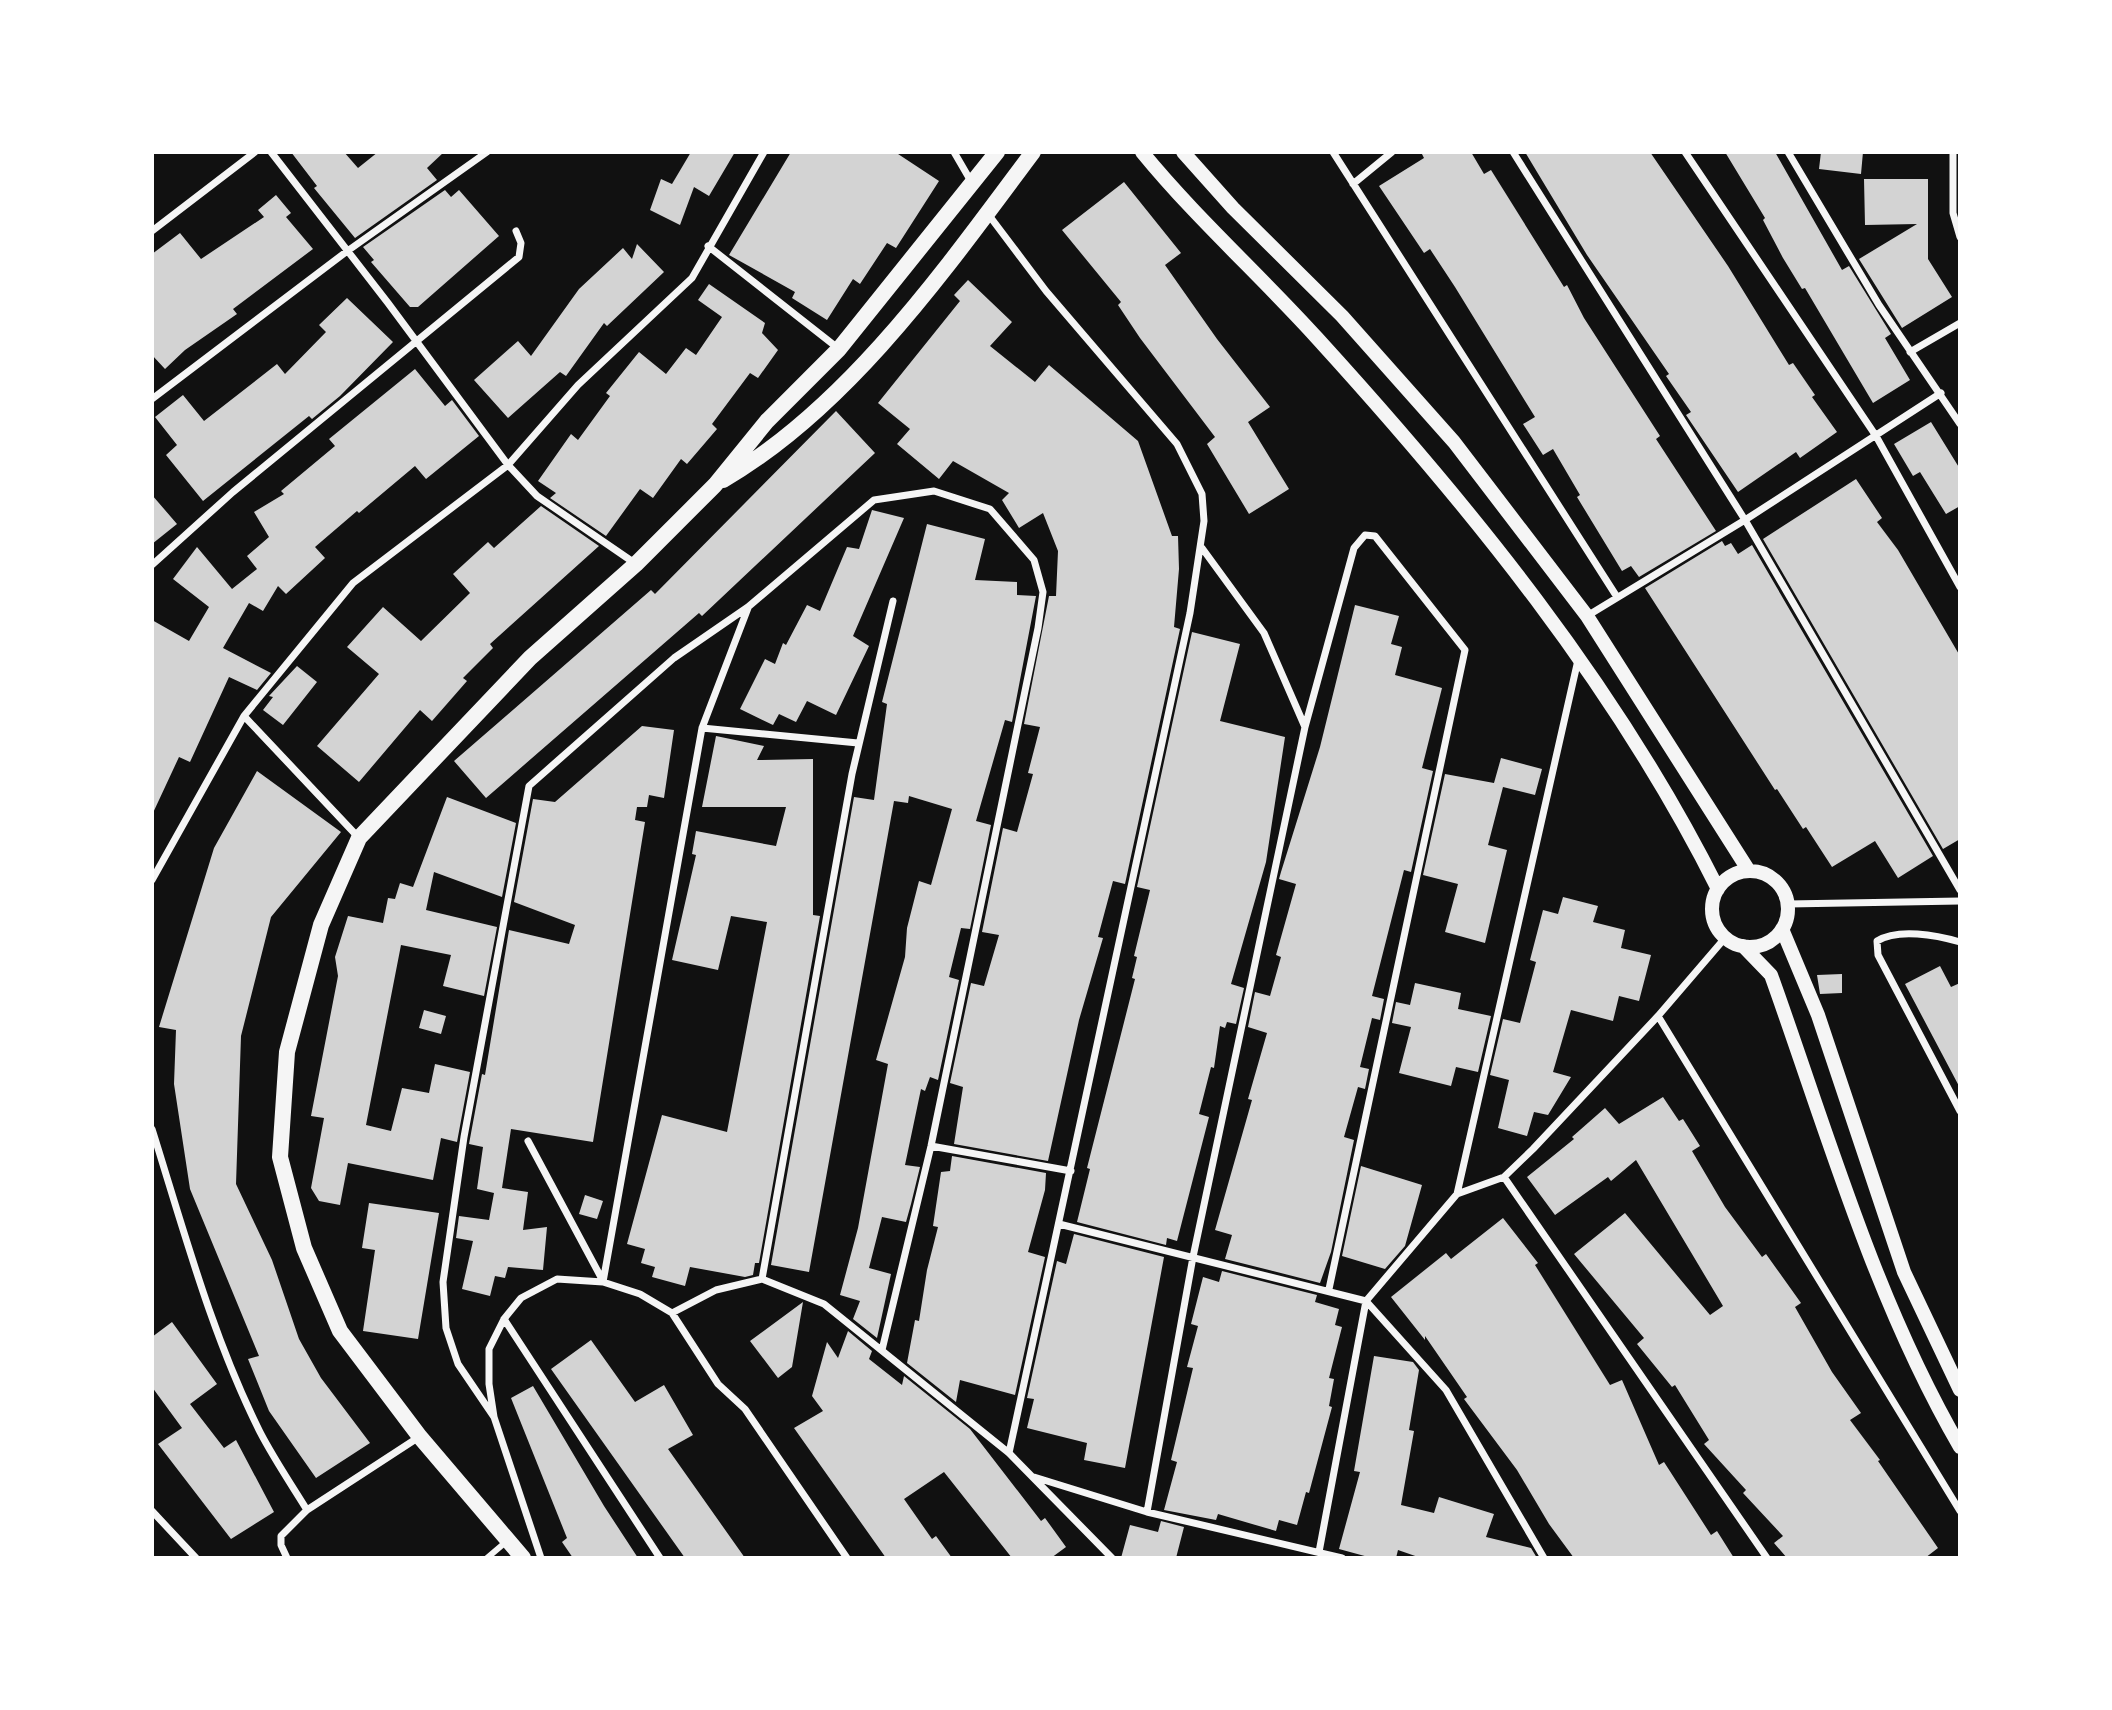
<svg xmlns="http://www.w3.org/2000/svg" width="2112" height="1710" viewBox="0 0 2112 1710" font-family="Arial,sans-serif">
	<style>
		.building { fill: #d3d3d3 }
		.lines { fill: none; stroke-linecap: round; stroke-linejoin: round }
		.pedestrian { stroke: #f5f5f5; stroke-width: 6 }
		.minor { stroke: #f5f5f5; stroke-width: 7 }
		.secondary { stroke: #f5f5f5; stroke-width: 14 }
		.primary { stroke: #f5f5f5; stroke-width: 16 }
	</style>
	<rect width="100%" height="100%" fill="#111"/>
	<path class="building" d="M291 152H344L358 168 378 152H444L427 168 437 180 355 238 314 188 317 186Z
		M691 152H735L709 196 694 187 680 225 650 210 661 179 672 184Z
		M791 152H895L939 181 896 248 887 243 860 284 853 279 827 320 792 298 795 292 729 255Z
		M1421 152H1471L1484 174 1491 170 1564 287 1567 285 1584 318 1660 436 1656 439 1716 531 1639 577 1631 566 1622 571 1577 497 1580 495 1553 449 1543 455 1523 424 1535 417 1455 287 1430 249 1424 253 1379 186 1424 158Z
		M1525 152H1650L1728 266 1789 365 1793 363 1815 395 1812 397 1837 432 1800 458 1796 452 1738 492 1686 415 1691 412 1666 376 1669 374 1587 255Z
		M1725 152H1775L1842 270 1849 266 1891 334 1885 338 1910 380 1873 403 1805 288 1802 289 1783 258 1763 220 1765 218Z
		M1821 152H1863L1861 174 1819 169Z
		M1864 179H1928V259L1952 297 1902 328 1859 259 1917 224 1865 225Z
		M1124 182 1181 253 1165 265 1217 339 1270 407 1248 422 1289 489 1249 514 1207 444 1215 437 1140 338 1118 305 1121 302 1062 230Z
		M445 190 451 197 459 190 499 236 418 307H410L371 262 374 260 363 247Z
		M276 195 291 213 286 217 313 249 233 309 237 314 185 350 165 369 152 355V254L180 233 201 259 264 217 258 210Z
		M637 244 664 272 607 326 604 323 566 376 560 372 508 418 474 380 518 341 531 356 579 289 623 248 632 259Z
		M968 280 1012 322 990 346 1035 382 1049 365 1138 441 1172 536H1178L1179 569 1174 627 1180 629 1125 884 1113 881 1098 937 1103 938 1079 1020 1048 1161 954 1144 963 1087 950 1083 971 983 984 986 999 935 982 932 1003 828 1017 832 1033 774 1028 773 1040 727 1024 724 1049 596H1056L1058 551 1043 513 1019 528 1002 500 1009 493 953 461 939 479 897 444 910 429 878 403 960 301 954 295Z
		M709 284 765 323 762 333 778 350 758 378 750 373 712 424 717 429 687 464 681 459 653 498 640 489 606 536 550 498 556 493 538 481 571 434 578 440 610 396 606 393 639 352 666 374 686 348 696 355 722 317 698 300Z
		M347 298 393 342 340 396 312 419 309 416 203 501 166 455 177 445 155 417 183 395 204 421 277 364 285 374 326 332 319 325Z
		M415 369 445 406 452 400 479 436 426 479 415 466 359 513 357 511 315 547 325 558 286 594 278 586 263 611 249 603 223 648 271 673 257 690 229 677 190 762 179 757 152 815V620L189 641 209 607 173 579 197 547 232 589 257 569 247 556 269 537 254 512 284 494 281 491 335 446 329 439Z
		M836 411 875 453 702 616 699 613 486 798 454 761 651 590 655 594Z
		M1931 422 1960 469V506L1946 514 1920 472 1913 476 1894 444Z
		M1856 479 1882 518 1877 522 1898 550 1960 656V839L1943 849 1763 539Z
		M152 495 177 524 152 544Z
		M541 506 599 546 490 644 493 648 463 678 467 681 432 721 420 710 359 782 317 746 379 674 347 647 383 607 421 641 470 593 453 574 488 542 494 548Z
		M872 510 904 518 853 636 869 646 836 715 807 701 796 722 779 714 773 725 740 709 765 659 775 664 783 643 786 645 807 605 820 611 847 547 859 549Z
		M927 524 985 539 975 580 1017 582V595L1036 596 1012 722 1005 720 976 821 991 825 970 929 961 928 949 977 959 980 938 1080 930 1077 925 1091 921 1089 905 1165 920 1167 911 1204 906 1222 882 1217 869 1268 891 1274 877 1338 853 1319 860 1301 840 1295 858 1228 888 1064 876 1060 905 957 907 928 919 881 931 885 952 809 909 796 908 803 894 801 809 1272 771 1265 854 797 874 800 887 704 882 702Z
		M1722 541 1725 546 1731 543 1738 554 1752 545 1933 856 1898 878 1875 841 1832 867 1806 827 1803 829 1777 789 1775 790 1645 588Z
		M1355 605 1399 616 1391 644 1402 647 1395 675 1442 688 1422 768 1433 771 1411 872 1404 870 1372 996 1384 999 1380 1020 1372 1018 1360 1067 1369 1069 1365 1089 1358 1087 1344 1137 1354 1140 1331 1252 1320 1283 1225 1259 1232 1235 1215 1230 1252 1100 1248 1099 1267 1033 1248 1027 1255 992 1270 996 1281 957 1276 955 1296 884 1279 879 1281 872 1320 747Z
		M1192 632 1240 644 1220 721 1285 737 1266 862 1231 984 1244 988 1236 1024 1227 1022 1225 1028 1220 1026 1214 1068 1211 1067 1199 1114 1209 1117 1177 1241 1167 1238 1166 1245 1077 1222 1090 1169 1087 1168 1135 979 1132 978 1137 957 1134 956 1150 890 1137 887Z
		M297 666 317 682 283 725 263 710 273 697 269 696Z
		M642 726 674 730 664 798 649 795 647 807H637L635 820 645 822 593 1142 511 1129 502 1188 528 1192 523 1230 547 1227 543 1270 508 1267 505 1278 495 1276 490 1296 462 1289 473 1241 456 1238 459 1216 489 1220 494 1193 477 1189 483 1147 469 1144 482 1074 485 1075 509 930 569 944 575 925 514 902 533 799 555 802Z
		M716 736 764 746 757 760 813 759V915L820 916 759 1263H755L753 1275 745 1277 690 1267 685 1286 652 1277 655 1267 641 1263 645 1249 627 1244 662 1115 727 1132 767 922 731 916 718 970 672 960 696 855 692 854 696 831 776 846 786 807H702Z
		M1501 758 1542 769 1535 795 1503 787 1488 845 1507 850 1485 943 1445 932 1458 884 1423 875 1445 774 1494 783Z
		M257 771 341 832 271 917 241 1036 236 1184 272 1260 299 1339 321 1378 370 1443 316 1478 269 1411 248 1359 259 1356 190 1189 174 1084 176 1030 159 1027 214 848Z
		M447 797 516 823 502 897 434 872 426 910 497 927 484 996 443 986 451 955 401 945 366 1125 391 1131 402 1088 429 1093 435 1064 470 1072 457 1142 441 1138 433 1180 348 1163 340 1205 319 1201 311 1188 324 1118 311 1116 338 976 335 957 348 916 383 923 388 898 395 899 400 883 413 887Z
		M1563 897 1598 906 1593 922 1625 930 1621 948 1651 955 1639 1001 1619 996 1613 1021 1571 1010 1553 1072 1571 1077 1548 1115 1534 1112 1527 1136 1498 1128 1509 1080 1490 1075 1503 1019 1520 1023 1536 962 1530 960 1543 910 1558 914Z
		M1940 966 1951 987 1960 983V1088L1905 984Z
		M1842 974V993L1820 994 1817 975Z
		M1415 983 1461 993 1458 1009 1491 1016 1478 1072 1456 1067 1451 1086 1399 1073 1411 1027 1392 1023 1396 1002 1410 1005Z
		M424 1010 446 1016 441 1034 419 1028Z
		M1663 1097 1679 1121 1683 1119 1700 1146 1692 1151 1725 1207 1762 1257 1766 1254 1801 1303 1795 1307 1832 1372 1861 1413 1850 1420 1880 1460 1878 1461 1938 1548 1925 1558H1787L1774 1543 1783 1536 1743 1493 1746 1490 1704 1444 1709 1440 1675 1385 1672 1387 1637 1344 1644 1338 1574 1254 1625 1213 1710 1315 1723 1306 1636 1160 1611 1181 1608 1177 1555 1215 1527 1177 1574 1139 1572 1137 1605 1108 1619 1124Z
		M952 1156 1046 1173 1045 1190 1028 1252 1045 1257 1015 1395 960 1380 956 1402 907 1363 915 1320 919 1321 927 1270 938 1227 933 1226 941 1172 950 1171Z
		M1361 1166 1422 1185 1405 1246 1385 1269 1342 1256Z
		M585 1195 603 1201 597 1219 579 1214Z
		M369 1203 439 1213 418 1339 363 1331 375 1250 362 1248Z
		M1503 1218 1538 1263 1535 1265 1610 1385 1622 1380 1659 1465 1664 1462 1711 1535 1717 1531 1734 1558H1574L1549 1524 1517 1470 1464 1399 1467 1397 1425 1336V1340L1391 1297 1446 1253 1451 1259Z
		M1074 1234 1164 1257 1125 1468 1084 1460 1087 1443 1027 1428 1034 1399 1027 1398 1057 1261 1066 1264Z
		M1222 1271 1317 1295 1315 1302 1339 1309 1335 1325 1342 1327 1329 1378 1334 1379 1329 1406 1332 1407 1309 1493 1306 1492 1297 1525 1279 1520 1276 1531 1218 1514 1216 1520 1164 1510 1177 1462 1171 1460 1193 1368 1187 1367 1198 1326 1191 1324 1203 1277 1219 1282Z
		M803 1302 792 1367 778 1378 750 1341Z
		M172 1322 217 1384 190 1404 224 1448 236 1440 274 1512 231 1539 158 1444 182 1428 152 1387V1337Z
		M848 1331 872 1351 869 1359 902 1385 904 1376 970 1429 1041 1521 1045 1518 1066 1547 1051 1558H1012L944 1472 904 1499 932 1539 936 1536 952 1558H886L794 1428 823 1411 812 1396 827 1342 838 1358Z
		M591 1340 635 1402 664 1385 693 1435 668 1449 745 1558H685L551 1369Z
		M1374 1356 1413 1362 1419 1370 1409 1430 1414 1431 1401 1505 1434 1513 1439 1497 1494 1514 1486 1537 1531 1548 1537 1558H1421L1398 1550 1396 1558H1372L1339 1549 1360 1472 1354 1471Z
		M533 1386 604 1506 638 1558H573L562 1542 567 1538 511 1398Z
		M1161 1521 1184 1527 1176 1558H1121L1130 1525 1158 1532Z"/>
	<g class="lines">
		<path class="pedestrian" d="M487 1558 507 1541"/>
		<path class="minor" d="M271 152 388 303 508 465 537 496 636 564
			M954 152 972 183
			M1333 152 1617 597
			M1513 152 1745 520 1960 890
			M1685 152 1876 436 1960 587
			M1788 152 1879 305 1960 424
			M1953 152V213L1960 237
			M1353 184 1392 152
			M988 214 1046 291 1177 444 1202 494 1204 521 1190 613 1009 1453
			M152 231 255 152
			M708 246 839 349
			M1910 352 1960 323
			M152 399 346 252 487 152
			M152 565 233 492 519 257 521 243 516 231
			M1587 616 1745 520 1941 393
			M244 716 359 838
			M1305 727 1354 548 1365 535 1375 536 1465 650 1329 1289
			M702 728 858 743
			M152 880 244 716 353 583 508 465 578 385 692 278 764 152
			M1788 904 1960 901
			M1960 942C1936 935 1898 928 1877 941L1878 955 1960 1111
			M1658 1016 1960 1511
			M152 1129C184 1231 212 1336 260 1432 274 1459 291 1484 307 1510
			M528 1141 603 1281
			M931 1146 1071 1171
			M1504 1177 1767 1558
			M1457 1194 1578 660
			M1059 1224 1366 1301 1446 1390 1544 1558
			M762 1279 852 774 893 601
			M603 1282 702 728 748 608
			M672 1313 718 1384 745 1409 847 1558
			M504 1319 660 1558
			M494 1417 458 1364 446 1328 443 1282 464 1137 529 786 674 658 748 607 874 500 934 491 990 509 1034 560 1043 592 1038 628 931 1146 882 1350
			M1034 1477 1147 1512 1342 1558
			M152 1511 196 1558
			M1147 1512 1193 1257 1305 727 1264 633 1202 548
			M1319 1552 1366 1301 1457 1194 1504 1177 1533 1149 1658 1016 1725 938
			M287 1558 281 1545V1536L307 1510 419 1437
			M541 1558 494 1417 489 1384V1349L504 1319 521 1298 557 1279 603 1282 640 1294 672 1313 716 1290 762 1279 824 1304 1009 1453 1112 1558"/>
		<path class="secondary" d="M1142 152C1196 218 1260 275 1317 338 1469 505 1616 685 1718 889
			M1183 152 1233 208 1342 316 1454 442 1587 616 1749 871
			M1712 909a38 38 0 1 1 76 0a38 38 0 1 1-76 0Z
			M1782 929 1818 1015 1904 1272 1960 1390
			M1743 946 1771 975C1828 1134 1875 1301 1960 1447"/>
		<path class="primary" d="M723 480C849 407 947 267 1033 152
			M523 1558 420 1437 340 1331 304 1248 280 1157 287 1052 321 925 359 838 530 658 636 564 715 485 767 421 839 349 997 152"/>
	</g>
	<rect width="2112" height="1710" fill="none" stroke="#ffffff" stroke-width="308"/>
</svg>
